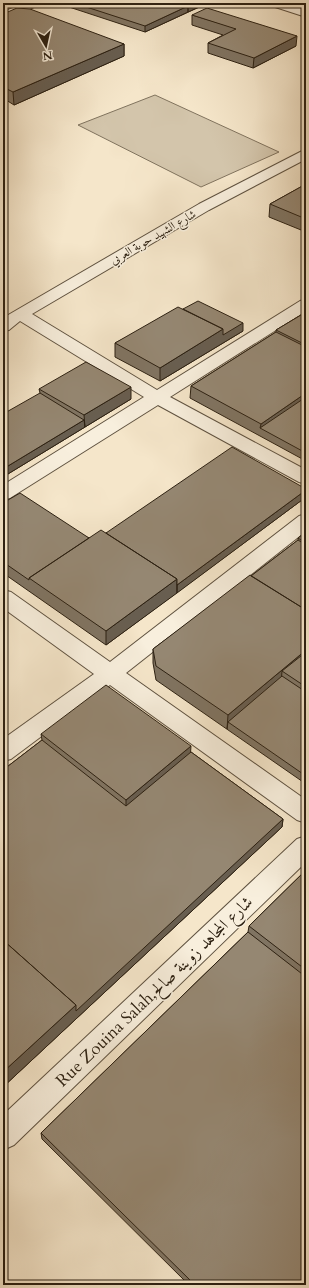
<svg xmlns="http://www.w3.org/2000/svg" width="309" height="1288" viewBox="0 0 309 1288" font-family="Cardo,Amiri,serif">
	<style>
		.green { fill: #d3c5ab; stroke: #80735e }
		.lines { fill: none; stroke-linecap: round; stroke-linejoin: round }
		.minor-casing { stroke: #5f5240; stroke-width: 2 }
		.minor { fill: #f8efdd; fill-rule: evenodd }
		.wall { fill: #807462; stroke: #2d2112 }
		.shaded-wall { fill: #685e50; stroke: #2d2112 }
		.building { fill: #958772; stroke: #2d2112 }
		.labels { text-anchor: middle; stroke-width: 3; stroke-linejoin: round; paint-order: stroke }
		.far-street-label { font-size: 12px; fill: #2d2112; stroke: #f8efdd }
		.near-street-label { font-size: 17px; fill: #2d2112; stroke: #f8efdd }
	</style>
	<rect width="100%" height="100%" fill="#f5e6ca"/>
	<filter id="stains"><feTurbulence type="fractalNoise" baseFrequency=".005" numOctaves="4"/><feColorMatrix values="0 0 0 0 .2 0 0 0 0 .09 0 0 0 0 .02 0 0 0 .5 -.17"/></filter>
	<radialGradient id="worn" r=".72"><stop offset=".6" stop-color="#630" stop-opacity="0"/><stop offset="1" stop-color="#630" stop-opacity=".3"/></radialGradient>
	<path class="green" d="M155 95 279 152 201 187 78 125Z"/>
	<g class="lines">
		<g class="minor-casing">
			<path id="minor" d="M18 3H34L36 5 34 7 3 20V12L20 5Z
				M267 3H285L306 9V17L269 5Z
				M306 149V159L209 210 32 314 157 390 300 301 306 299V311L170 397 306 470V484L299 482 158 405 10 498 3 500V485L144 397 20 321 9 330 3 331V318L199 204Z
				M306 514V531L126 673 306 800V823L297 820 110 685 11 759 3 761V739L94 674 3 608V590L11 592 110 662 299 516Z
				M306 836V862L14 1145 3 1150V1115L297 839Z"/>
		</g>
		<use href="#minor" class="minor"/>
	</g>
	<path class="wall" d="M63 3H208L145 32 63 5Z
		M3 14 124 44V56L14 105 3 98Z
		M192 15 296 46 253 68 208 53V43L223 35 192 25Z
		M306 80V92L304 91 305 81Z
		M306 184V232L269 217 270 204Z
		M183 309 243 331 160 381 115 357V343Z
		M306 312V461L190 398 191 386 276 332V330Z
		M39 389 131 399 3 477 40 393Z
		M306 489V497L106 645 3 573V503L89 538 106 533Z
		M306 532V784L156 680 153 663V649L251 576 298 540V538Z
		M41 734 191 752 283 819 282 827 3 1087V770L42 740Z
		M306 870V1285H189L42 1139 41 1133 248 932 249 926Z"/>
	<path class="shaded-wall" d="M188 3H208L188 12Z
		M188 6V12L145 32V26Z
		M297 36 296 46 253 68 254 58Z
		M124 44V56L14 105 13 92Z
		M243 323V331L160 381V368L223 329Z
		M131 387V399L85 427 84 415Z
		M306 393V404L260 428 261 424Z
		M84 420 85 427 3 477V469Z
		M306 490V497L177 593V585Z
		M177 579V593L106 645V631Z
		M306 650V663L282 671 281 684 228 722 227 729 228 715Z
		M191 746 190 760 126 814V800Z
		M283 819 282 827 3 1087V1072L76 1005Z"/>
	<path class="building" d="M74 3H179L188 6 145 26Z
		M17 8 30 9 124 44 13 92 3 87V14Z
		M207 8 297 36 254 58 208 43 236 29 192 15Z
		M306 184V219L270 204Z
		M198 301 243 323 223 335V329L183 309Z
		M178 307 223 329 160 368 115 343Z
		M306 312V345L276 330Z
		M276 332 306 347V393L261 424 191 386Z
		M86 362 131 387 84 415 39 389Z
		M40 393 84 420 3 469V414Z
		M306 397V453L260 428Z
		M232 447 306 489V490L177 585V579L106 533Z
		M20 493 89 538 29 578V580L3 562V503Z
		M101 530 177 579 106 631 29 578Z
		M306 532V543L298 538Z
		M298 540 306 545V610L251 576Z
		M250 575 306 610V650L228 715 156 666 153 649Z
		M306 652V687L282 671Z
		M282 676 306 692V776L228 722Z
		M106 685 191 746 126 800 41 734Z
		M42 740 126 806 191 752 283 819 76 1011V1005L3 940V770Z
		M306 870V970L249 926Z
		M248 932 306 977V1285H195L41 1133Z
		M3 940 76 1005 3 1072Z"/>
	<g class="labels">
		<g class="far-street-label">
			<text transform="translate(153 237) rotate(-30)" y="4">شارع الشهيد حوبة العربي</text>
		</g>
		<g class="near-street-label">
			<text transform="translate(154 991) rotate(-44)" y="6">Rue Zouina Salah,شارع المجاهد زوينة صالح</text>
		</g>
	</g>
	<rect width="309" height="1288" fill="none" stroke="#f5e6ca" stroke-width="16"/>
	<rect x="4" y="4" width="301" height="1280" fill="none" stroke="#2d2112" stroke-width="2"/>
	<rect x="8" y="8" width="293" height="1272" fill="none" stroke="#2d2112"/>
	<g transform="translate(46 46) rotate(171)" stroke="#f8efdd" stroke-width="3" paint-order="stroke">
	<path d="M0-3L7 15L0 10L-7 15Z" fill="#2d2112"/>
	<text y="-6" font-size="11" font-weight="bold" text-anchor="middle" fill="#2d2112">N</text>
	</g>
	<rect width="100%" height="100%" filter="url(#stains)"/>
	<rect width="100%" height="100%" fill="url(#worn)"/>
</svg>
